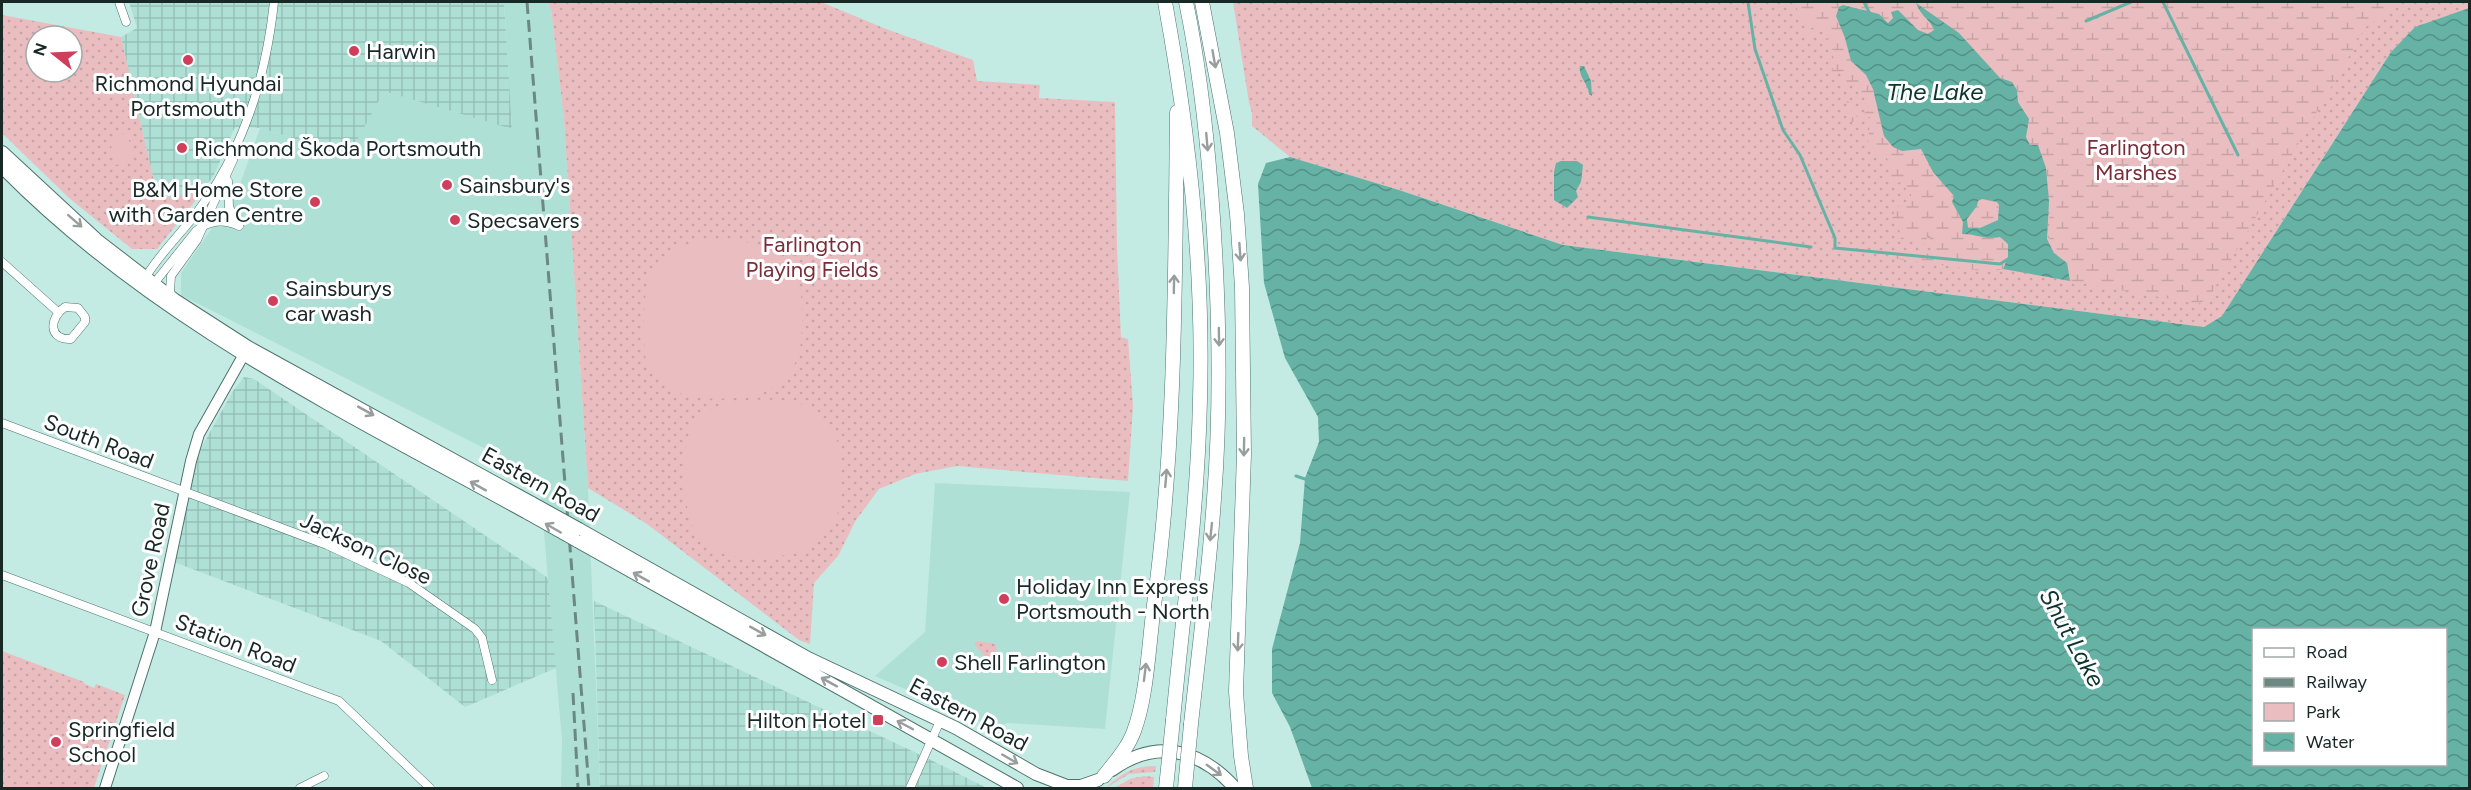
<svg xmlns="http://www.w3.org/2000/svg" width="2471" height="790" viewBox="0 0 2471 790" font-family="Figtree,sans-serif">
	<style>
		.built { fill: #afe0d6 }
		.industrial { fill: url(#industrial-grid) }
		.green { fill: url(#green-dots); fill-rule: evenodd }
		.wetland { fill: url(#wetland-marsh) }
		.pitch { fill: #eabec1 }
		.water { fill: url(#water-waves); fill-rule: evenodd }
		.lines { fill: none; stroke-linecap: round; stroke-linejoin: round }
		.stream { stroke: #66b2a5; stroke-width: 3 }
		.street-casing { stroke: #4e736c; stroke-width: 9 }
		.secondary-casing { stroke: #4e736c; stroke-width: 12 }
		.primary-casing { stroke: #4e736c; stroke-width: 14 }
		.highway-casing { stroke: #4e736c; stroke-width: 15 }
		.street { stroke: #fff; stroke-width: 8 }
		.secondary { stroke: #fff; stroke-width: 10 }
		.primary { stroke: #fff; stroke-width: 12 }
		.highway { stroke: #fff; stroke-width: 14 }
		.rail { stroke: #6c8882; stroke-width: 3; stroke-dasharray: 12 6; stroke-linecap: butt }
		.primary-bridge-casing { stroke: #4e736c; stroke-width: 14; stroke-linecap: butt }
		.highway-bridge-casing { stroke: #4e736c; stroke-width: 15; stroke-linecap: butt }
		.primary-bridge { stroke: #fff; stroke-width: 12 }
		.highway-bridge { stroke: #fff; stroke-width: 14 }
		.oneway { stroke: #979e9d }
		.poi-dot { fill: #cf3f5c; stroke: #fff; stroke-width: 2 }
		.labels { text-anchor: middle; stroke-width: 6; stroke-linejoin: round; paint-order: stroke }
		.poi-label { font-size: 22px; fill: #182825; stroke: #fff; text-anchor: start }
		.park-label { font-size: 22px; fill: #7a2c39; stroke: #fff }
		.street-label { font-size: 22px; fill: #182825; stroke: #fff }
		.water-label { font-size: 24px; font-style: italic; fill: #0e342e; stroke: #fff }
	</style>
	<defs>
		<pattern id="industrial-grid" width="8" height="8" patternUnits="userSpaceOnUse" patternTransform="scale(1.5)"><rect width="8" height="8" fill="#afe0d6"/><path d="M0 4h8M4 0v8" fill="none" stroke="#96c0b8"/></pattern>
		<pattern id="green-dots" width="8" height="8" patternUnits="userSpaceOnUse" patternTransform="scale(1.5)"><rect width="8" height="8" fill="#eabec1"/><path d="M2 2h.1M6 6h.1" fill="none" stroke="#c8a3a6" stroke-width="1.8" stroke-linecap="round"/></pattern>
		<pattern id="wetland-marsh" width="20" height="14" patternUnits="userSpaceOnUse" patternTransform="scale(1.5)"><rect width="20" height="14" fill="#eabec1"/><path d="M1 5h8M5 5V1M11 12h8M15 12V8" fill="none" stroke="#c8a3a6"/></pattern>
		<pattern id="water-waves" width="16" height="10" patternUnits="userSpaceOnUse" patternTransform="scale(1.5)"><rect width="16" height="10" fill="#66b2a5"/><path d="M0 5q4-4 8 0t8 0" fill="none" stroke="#539186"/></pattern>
	</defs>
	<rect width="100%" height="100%" fill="#c3ebe3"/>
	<path class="built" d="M504 2H548L551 9 564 119 588 488 600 788H561L562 740 539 476 181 295V273L238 190 260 128 349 155 384 90 512 129Z
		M935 483 1130 492 1105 729 1009 723 992 727 875 676 925 632Z"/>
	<path class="industrial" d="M129 2H504L512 129 384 91 349 155 260 128 235 127 214 175 202 192 158 199 121 37 137 28Z
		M244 377 254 379 548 578 556 668 465 707 381 641 174 562 199 452 233 391Z
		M594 601 929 759 987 788H600Z"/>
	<path class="green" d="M548 2H821L886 29 973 60 977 81 1040 85 1039 98 1115 102 1117 248 1121 337 1128 339 1133 406 1128 481 957 466 915 474 879 489 856 520 838 556 814 583 810 644 799 640 647 524 588 488 564 119 551 9Z
		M1233 2H2469L2470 8 2415 27 2391 52 2222 316 2204 327 1563 245 1399 190 1290 157 1252 126V113L1249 103Z
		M2 15 121 37 158 199 202 192 157 249H132L69 198 2 133ZM36 36H72V72H36Z
		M979 641 995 644 997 649 995 654 987 659 975 645V642Z
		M2 651 84 682 85 684 94 688 96 684 125 695 94 788H2Z
		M1156 766 1155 772 1129 774 1106 788C1121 773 1134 766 1156 766Z
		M1144 776 1154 777 1153 788H1114L1130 779Z"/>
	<path class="wetland" d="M1795 2H2402L2366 27 2209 298 2198 304 2070 281 2067 263C2040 241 2052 233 2049 204 2048 187 2036 162 2030 145L2025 137 2029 119 2018 102 2017 90 2000 78 1973 48 1921 15 1931 23 1934 30 1927 34 1908 22 1898 11 1888 24 1879 14 1843 5 1836 16 1845 38 1851 61 1866 75 1873 89 1884 136 1892 147 1913 150 1920 149 1933 173 1963 204 1982 199 1997 202 2000 213 1998 220 1993 223 2000 237 2008 244V257L2003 269 1990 272 1891 258 1900 251H1931L1930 238 1934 226 1923 245 1901 239 1899 227H1894L1897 222 1892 219 1895 209 1911 198V193H1904L1908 184 1903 181 1895 184 1889 177 1891 165 1886 157 1878 158 1868 148 1870 117 1853 122 1843 119 1853 118 1848 115 1847 99 1856 117 1870 110 1866 104 1865 108H1862L1861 103 1865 99V93L1858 95 1859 91 1854 89 1852 82 1842 83 1840 79 1846 77V73L1831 72 1837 61 1833 57 1834 50 1829 49 1823 29 1805 37 1803 35 1820 21 1801 23Z"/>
	<path class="pitch" d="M127 133 134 160 116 165 109 138Z
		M708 241C729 242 752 239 771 249 784 256 797 275 800 289 803 303 803 343 798 357 789 377 769 395 747 397 721 399 685 402 663 384 658 379 649 368 647 362 642 351 644 297 647 285 648 278 654 265 659 261 673 247 690 242 708 241Z
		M747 400C768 400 791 398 810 408 823 414 836 433 839 447 842 462 842 501 837 515 829 536 809 553 786 555 761 558 724 561 703 543 681 523 676 440 698 419 713 406 729 401 747 400Z"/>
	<path class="water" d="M1916 3 1959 33 2000 78 2012 82 2017 90 2018 102 2029 119 2026 137 2030 145H2038L2046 168 2049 202 2047 239 2054 253 2067 263 2070 281 2003 269 2008 257V244L2000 237C1981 240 1979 234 1962 234L1963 222 1952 202 1954 196 1933 172 1921 149 1902 151 1893 147 1884 136 1873 89 1866 75 1851 61 1845 38 1836 16 1839 7 1843 5 1879 14 1888 23 1893 18 1891 12 1898 10 1918 30 1928 34 1934 30C1930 19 1921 17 1916 3ZM1982 199 1997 202 1999 205 1998 220 1980 228H1968L1967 219 1977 206 1978 201Z
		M2469 8V788H1312L1290 727 1272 693V649L1300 543 1305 478 1319 442 1318 417 1285 358 1264 283 1258 184 1266 163 1290 157 1399 190 1563 245 2204 327 2222 316 2391 52 2415 27ZM2254 630H2446V764H2254Z
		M1580 66H1584L1591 81 1592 96 1589 94C1588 83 1578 77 1580 66Z
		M1561 161H1577L1583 165 1581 182 1576 191 1578 197 1567 208 1554 200V172L1556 163Z"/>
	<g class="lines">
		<path class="stream" d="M1748 2 1755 49 1783 130 1800 155 1835 238V248L2000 264 2008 259
			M1864 2 1869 12
			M2163 2 2238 155
			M2086 21 2131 2
			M1588 217 1811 247
			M1296 476 1308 480"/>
		<g class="street-casing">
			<path id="street" d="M119 2 126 22
				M228 181 229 207 239 226
				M2 262 58 312
				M144 280C158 255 181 234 198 211 244 149 266 78 274 2
				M152 286 196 231C210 220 223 219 239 226
				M172 297 170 291 171 276 197 240 233 160
				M65 307 78 308 85 317V322L71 339C48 340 49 318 65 307Z
				M2 423 327 545 409 583 475 629 482 638 492 680
				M2 575 339 701 430 788
				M300 788 324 776
				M910 788 940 721"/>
		</g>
		<g class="secondary-casing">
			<path id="secondary" d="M105 788 155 632 191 461 199 434 247 349"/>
		</g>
		<g class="primary-casing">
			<path id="primary" d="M2 152 97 240 175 300 248 347 532 503
				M2 167C153 321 343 411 529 514
				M579 529 808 658 956 728 1036 774 1067 786H1081L1098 780
				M577 541 1017 788
				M1112 770C1156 738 1200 749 1235 788"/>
		</g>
		<g class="highway-casing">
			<path id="highway" d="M1165 2C1189 133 1204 265 1200 399 1198 506 1183 614 1173 720
				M1186 2C1199 64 1206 127 1211 190 1219 293 1222 396 1214 499 1209 574 1199 649 1191 724
				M1202 2 1227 133 1237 214 1242 287 1244 454 1236 692 1241 756 1246 788
				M1104 776C1115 762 1128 748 1134 731 1147 697 1149 642 1154 605 1176 442 1175 277 1177 112"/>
		</g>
		<use href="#street" class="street"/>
		<use href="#secondary" class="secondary"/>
		<use href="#primary" class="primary"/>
		<use href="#highway" class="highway"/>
		<path class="rail" d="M527 2 589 788
			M573 693 578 788"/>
		<g class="primary-bridge-casing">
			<path id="primary-bridge" d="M532 503 579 529
				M529 514 577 541"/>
		</g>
		<g class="highway-bridge-casing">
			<path id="highway-bridge" d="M1166 788 1173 720
				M1185 788 1191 724"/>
		</g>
		<use href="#primary-bridge" class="primary-bridge"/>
		<use href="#highway-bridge" class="highway-bridge"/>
	</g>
	<defs><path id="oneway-shaft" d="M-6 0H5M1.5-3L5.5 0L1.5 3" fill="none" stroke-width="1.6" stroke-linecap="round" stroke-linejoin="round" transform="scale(1.5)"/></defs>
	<g class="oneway">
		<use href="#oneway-shaft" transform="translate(1214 59) rotate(80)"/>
		<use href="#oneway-shaft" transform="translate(1207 142) rotate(85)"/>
		<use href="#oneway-shaft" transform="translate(75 221) rotate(41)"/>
		<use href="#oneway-shaft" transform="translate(1240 252) rotate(86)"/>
		<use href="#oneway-shaft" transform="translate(1174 284) rotate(-89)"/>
		<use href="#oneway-shaft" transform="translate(1219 337) rotate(89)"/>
		<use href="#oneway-shaft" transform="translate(366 411) rotate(29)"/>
		<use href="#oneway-shaft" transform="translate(1244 447) rotate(91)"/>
		<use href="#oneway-shaft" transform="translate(1166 478) rotate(-85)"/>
		<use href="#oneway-shaft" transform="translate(478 486) rotate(-151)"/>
		<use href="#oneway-shaft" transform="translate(553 528) rotate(-150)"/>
		<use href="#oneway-shaft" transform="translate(1211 532) rotate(96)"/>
		<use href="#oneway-shaft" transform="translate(641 577) rotate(-151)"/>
		<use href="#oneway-shaft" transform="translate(758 631) rotate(29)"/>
		<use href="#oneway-shaft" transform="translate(1238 642) rotate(92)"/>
		<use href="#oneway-shaft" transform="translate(1145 672) rotate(-83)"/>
		<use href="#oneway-shaft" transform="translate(829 682) rotate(-151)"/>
		<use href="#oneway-shaft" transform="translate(905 725) rotate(-152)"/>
		<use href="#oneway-shaft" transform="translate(1010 759) rotate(30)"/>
		<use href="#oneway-shaft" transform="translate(1214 770) rotate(36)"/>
	</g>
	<g class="poi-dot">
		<circle cx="354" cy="51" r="6"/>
		<circle cx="188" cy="60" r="6"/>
		<circle cx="182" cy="148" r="6"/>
		<circle cx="447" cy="185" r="6"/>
		<circle cx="315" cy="202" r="6"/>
		<circle cx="455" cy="220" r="6"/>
		<circle cx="273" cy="301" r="6"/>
		<circle cx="1004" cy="599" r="6"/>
		<circle cx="942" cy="662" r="6"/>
		<rect x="872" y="714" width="12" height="12" rx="3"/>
		<circle cx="56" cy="742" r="6"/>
	</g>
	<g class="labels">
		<g class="poi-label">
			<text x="366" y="59">Harwin</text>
			<text x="188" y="91" text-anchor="middle">Richmond Hyundai<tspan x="188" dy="25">Portsmouth</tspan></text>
			<text x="194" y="156">Richmond Škoda Portsmouth</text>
			<text x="459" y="193">Sainsbury's</text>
			<text x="303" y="197" text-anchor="end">B&amp;M Home Store<tspan x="303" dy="25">with Garden Centre</tspan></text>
			<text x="467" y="228">Specsavers</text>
			<text x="285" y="296">Sainsburys<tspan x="285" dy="25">car wash</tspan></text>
			<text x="1016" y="594">Holiday Inn Express<tspan x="1016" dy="25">Portsmouth - North</tspan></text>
			<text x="954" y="670">Shell Farlington</text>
			<text x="866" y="728" text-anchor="end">Hilton Hotel</text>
			<text x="68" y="737">Springfield<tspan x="68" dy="25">School</tspan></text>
		</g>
		<g class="park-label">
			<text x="2136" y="155">Farlington<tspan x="2136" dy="25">Marshes</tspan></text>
			<text x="812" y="252">Farlington<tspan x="812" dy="25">Playing Fields</tspan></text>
		</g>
		<g class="street-label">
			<text transform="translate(99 441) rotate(21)" y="8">South Road</text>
			<text transform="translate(541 484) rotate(29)" y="8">Eastern Road</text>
			<text transform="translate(366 548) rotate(25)" y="8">Jackson Close</text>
			<text transform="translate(150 560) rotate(-78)" y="8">Grove Road</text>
			<text transform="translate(236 643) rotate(21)" y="8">Station Road</text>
			<text transform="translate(969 714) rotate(28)" y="8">Eastern Road</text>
		</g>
		<g class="water-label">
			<text x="1935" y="100">The Lake</text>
			<text transform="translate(2072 638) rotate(61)" y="8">Shut Lake</text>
		</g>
	</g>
	<rect width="2471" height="790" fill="none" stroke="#182825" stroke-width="6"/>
	<rect x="2252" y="628" width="195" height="138" fill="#ffffff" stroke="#a3a9a8" stroke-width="1.5"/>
	<rect x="2264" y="648" width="30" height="9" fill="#ffffff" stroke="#a3a9a8" stroke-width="1.5"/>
	<text x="2306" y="658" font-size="18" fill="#182825">Road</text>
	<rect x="2264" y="678" width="30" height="9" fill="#6c8882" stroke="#a3a9a8" stroke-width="1.5"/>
	<text x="2306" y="688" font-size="18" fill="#182825">Railway</text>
	<rect x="2264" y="703" width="30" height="18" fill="#eabec1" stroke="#a3a9a8" stroke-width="1.5"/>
	<text x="2306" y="718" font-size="18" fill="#182825">Park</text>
	<rect x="2264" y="733" width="30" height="18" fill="url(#water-waves)" stroke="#a3a9a8" stroke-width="1.5"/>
	<text x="2306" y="748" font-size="18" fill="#182825">Water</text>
	<g transform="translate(54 54) rotate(288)"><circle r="28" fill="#ffffff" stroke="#a3a9a8" stroke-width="1.5"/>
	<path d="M0-4.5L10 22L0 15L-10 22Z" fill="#cf3f5c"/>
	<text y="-9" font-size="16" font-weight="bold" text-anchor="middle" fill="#182825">N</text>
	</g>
</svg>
